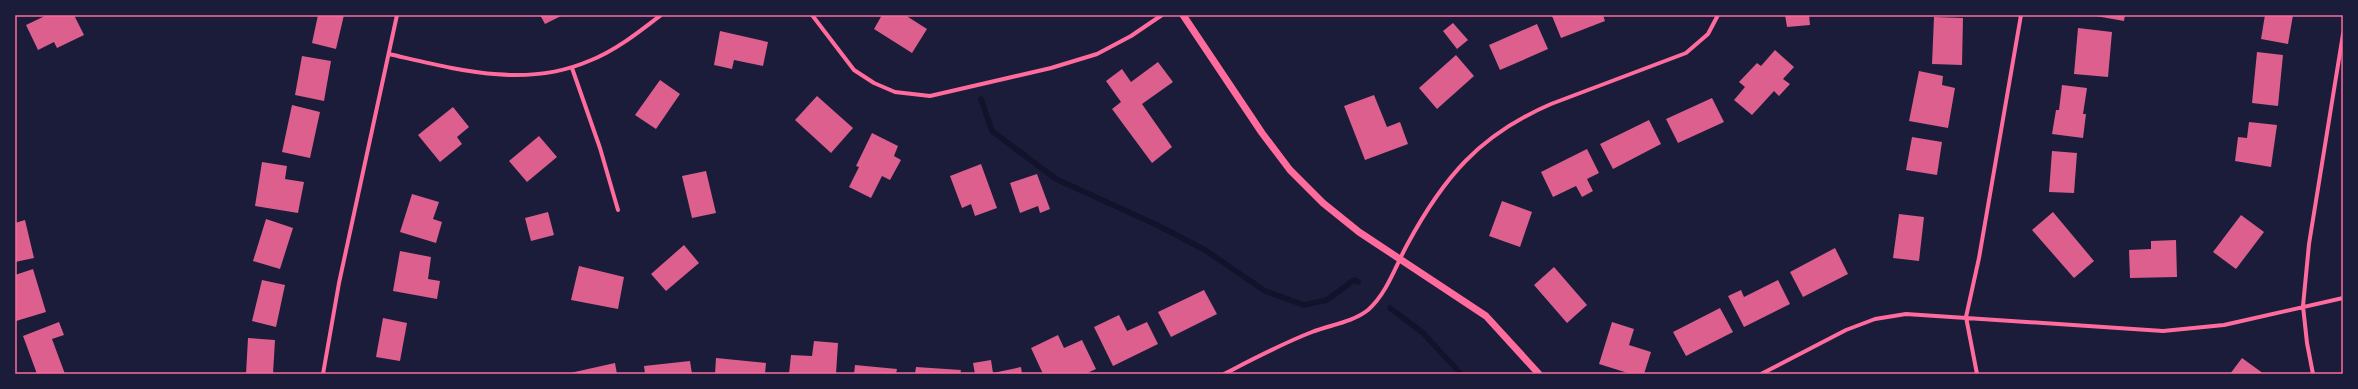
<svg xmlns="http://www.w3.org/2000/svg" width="2358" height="389" viewBox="0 0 2358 389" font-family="'Archivo Narrow',sans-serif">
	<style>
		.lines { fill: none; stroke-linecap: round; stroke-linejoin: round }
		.stream { stroke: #12122b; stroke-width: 5.5 }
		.building { fill: #dd5f8e }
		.minor { stroke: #ff6b9d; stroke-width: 4 }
		.tertiary { stroke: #ff6b9d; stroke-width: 7 }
		.neatline { fill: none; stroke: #ff6b9d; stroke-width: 1.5 }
	</style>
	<rect width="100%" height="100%" fill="#1b1b3a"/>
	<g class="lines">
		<path class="stream" d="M981 99 992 131 1056 179 1159 226 1205 250 1265 291 1304 305 1327 300 1354 280 1358 282
			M1390 308 1423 333 1461 374"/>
	</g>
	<path class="building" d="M47 15H74L84 35 57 48 54 42 38 50 26 25Z
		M318 15H344L336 49 312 43Z
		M540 15H563L545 24Z
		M882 15H905L927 29 912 53 874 29Z
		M1556 15H1603L1605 21 1561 38 1552 16Z
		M1785 15H1809L1810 25 1787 27Z
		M2090 15H2125L2124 21Z
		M2265 15H2293L2288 44 2261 39Z
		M1934 17 1963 18 1962 65 1932 64Z
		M1453 23 1468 40 1457 49 1443 31Z
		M1537 24 1548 49 1500 70 1489 45Z
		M2078 28 2112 32 2108 77 2074 74Z
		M720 31 768 42 763 66 734 60 732 69 714 65Z
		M1775 50 1794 67 1783 79 1790 84 1779 96 1774 91 1752 115 1734 100 1745 87 1739 82 1757 63 1761 66Z
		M2257 52 2283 55 2278 106 2252 103Z
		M1456 55 1474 76 1437 109 1419 88Z
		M302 56 331 61 324 101 295 95Z
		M1158 62 1173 82 1142 104 1172 147 1152 163 1112 109 1121 102 1106 81 1122 69 1131 82Z
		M1919 71 1943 76 1942 85 1955 88 1948 128 1909 121Z
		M660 80 680 94 656 129 635 115Z
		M2062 85 2087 88 2083 114H2086L2083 138 2052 134 2056 110H2059Z
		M1374 95 1387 127 1400 122 1408 144 1365 160 1344 106Z
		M817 96 853 128 831 153 795 120Z
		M1712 98 1724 122 1678 143 1666 119Z
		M292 105 320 112 310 158 282 152Z
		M453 107 469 127 457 137 462 144 440 162 418 135Z
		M1649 120 1661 144 1613 169 1600 144Z
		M2249 122 2277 125 2271 167 2235 161 2238 137 2247 138Z
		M872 133 898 146 894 156 901 160 890 180 882 176 871 198 849 187 859 167 856 166Z
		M539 136 557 157 527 182 509 161Z
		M1912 137 1942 142 1937 175 1906 170Z
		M1587 149 1599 173 1587 179 1593 191 1582 197 1576 186 1553 197 1541 172Z
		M2052 151 2077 153 2074 193 2049 192Z
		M262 162 287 166 285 179 304 182 298 213 255 206Z
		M981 164 997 208 975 216 971 204 962 208 950 176Z
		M706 171 716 213 692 218 682 176Z
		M1037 174 1050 209 1040 213 1038 206 1020 213 1010 183Z
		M412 194 439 202 433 219 442 222 436 243 400 232Z
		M1502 201 1532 212 1520 247 1489 236Z
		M548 212 554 235 531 241 525 218Z
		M2053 212 2094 261 2074 278 2032 230Z
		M1899 214 1924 217 1919 261 1893 258Z
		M2241 215 2264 232 2236 269 2213 252Z
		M266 219 293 228 280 269 253 261Z
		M25 220 34 258 15 262V223Z
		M2176 240 2177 277 2130 278 2129 250 2151 249V241Z
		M684 245 699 263 666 291 651 274Z
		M1835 248 1848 274 1803 297 1790 272Z
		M400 251 431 257 428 279 440 281 437 299 393 291Z
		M579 266 624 277 618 309 571 300Z
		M1554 267 1587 305 1567 323 1534 285Z
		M33 269 46 312 16 321 15 275Z
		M262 280 285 285 276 327 252 321Z
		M1778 280 1790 304 1744 327 1728 296 1741 290 1744 297Z
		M1204 290 1217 314 1171 337 1158 312Z
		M1720 308 1733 332 1686 356 1673 332Z
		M1119 315 1127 331 1147 322 1158 344 1113 366 1094 327Z
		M383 318 407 323 400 361 376 357Z
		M59 322 64 335 52 339 65 374H37L23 336Z
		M1612 322 1634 329 1629 345 1651 352 1644 374H1631L1599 364Z
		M1058 335 1064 348 1082 340 1096 369 1085 374H1043L1031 348Z
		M248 338 275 340 273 374H246Z
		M814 341 838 343 836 374H789L791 355 812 356Z
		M716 358 766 363 765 374H715Z
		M2242 358 2264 374H2230Z
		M991 360 993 373 1021 367 1022 374H975L973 363Z
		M690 361 692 374H645L644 366Z
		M615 363 617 374H570V373Z
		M855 365 897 369 896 374H854Z
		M916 367 961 370 960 374H915Z"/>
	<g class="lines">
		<path class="minor" d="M812 15 854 70 874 83 895 92 930 96 1051 68 1097 54 1131 36 1162 15
			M389 54C455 69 524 89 589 61 615 51 639 32 661 15
			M572 68 600 148 618 210
			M323 374 339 283 397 15
			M1224 374C1253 359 1281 344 1312 332 1330 325 1353 322 1368 310 1387 293 1395 267 1407 245 1443 178 1479 135 1551 104L1686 53 1708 34 1718 15
			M1761 374 1846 330 1875 319 1906 314 2163 331 2224 325 2343 298
			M1977 374 1966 317 1979 258 2021 15
			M2313 374 2307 343 2303 306 2309 244 2343 34"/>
		<path class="tertiary" d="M1183 15 1262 133 1290 170 1323 203 1359 232 1486 316 1539 374"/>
	</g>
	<rect width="2358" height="389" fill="none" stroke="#1b1b3a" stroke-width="32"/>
	<rect x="16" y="16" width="2326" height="357" class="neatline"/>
</svg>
